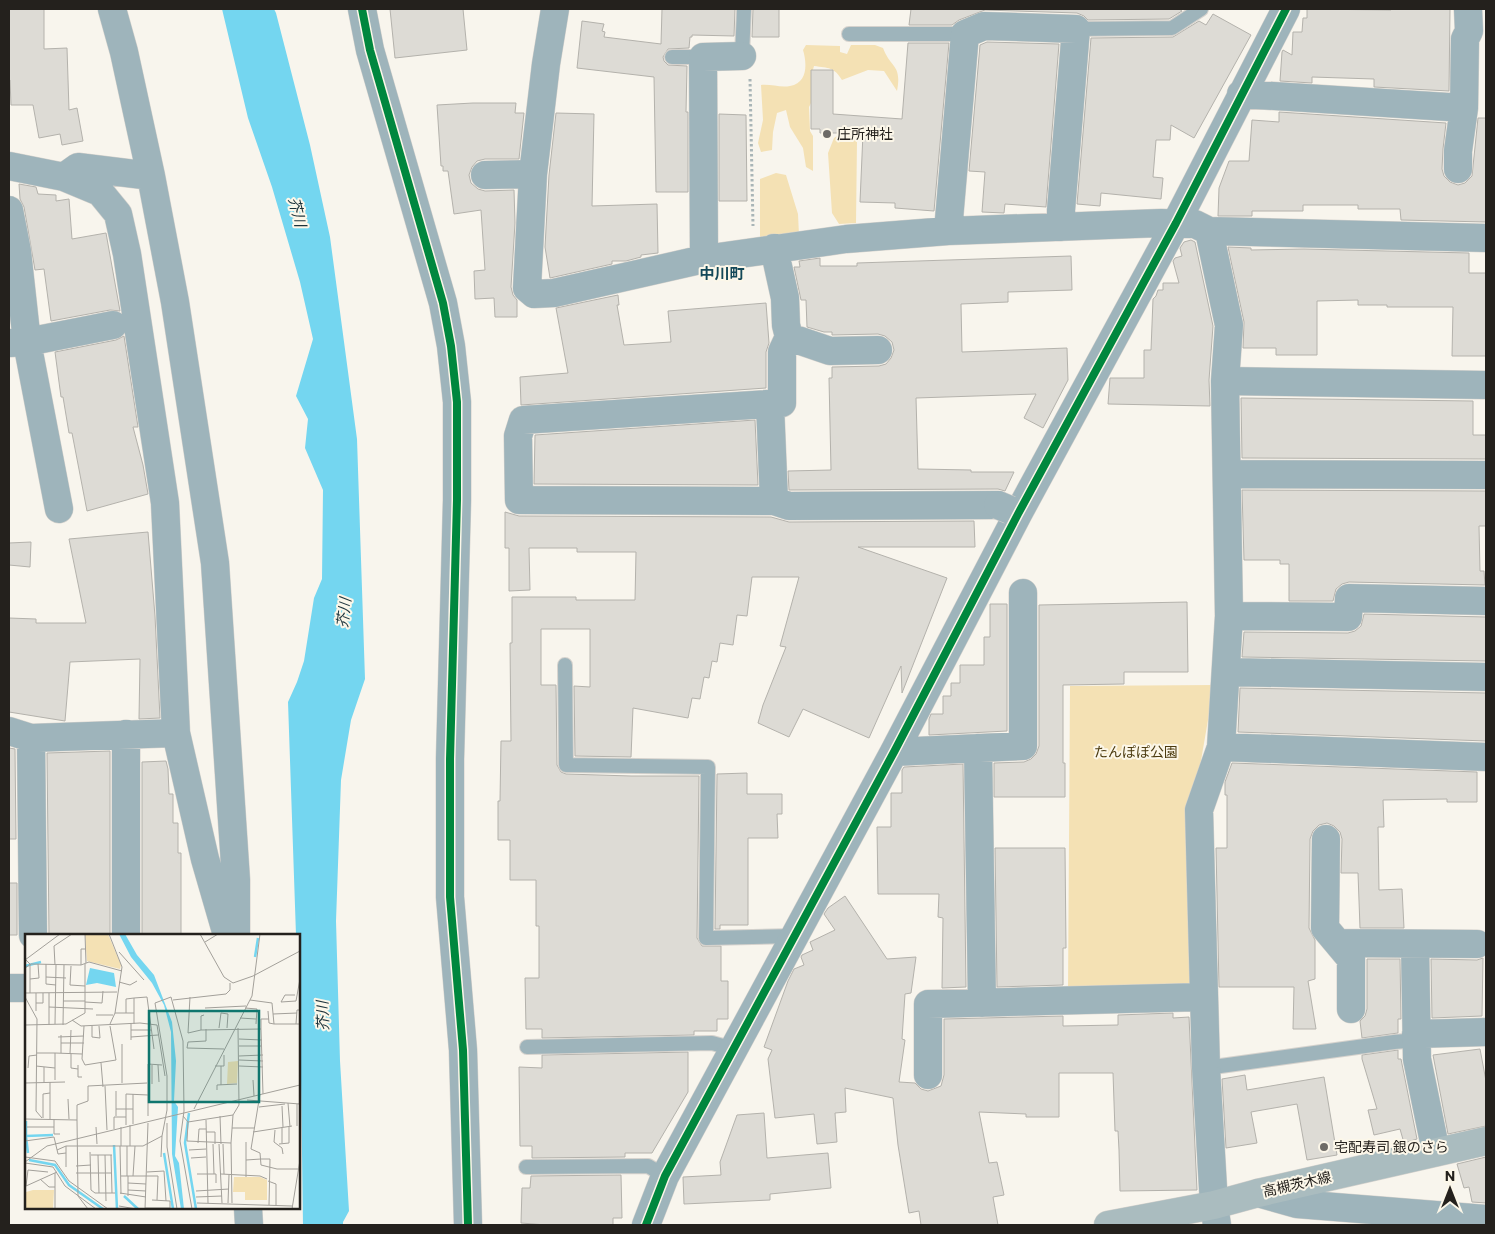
<svg xmlns="http://www.w3.org/2000/svg" width="1495" height="1234" viewBox="0 0 1495 1234" font-family="Commissioner,'Noto Sans JP',sans-serif">
	<style>
		.green { fill: #f4e1b4 }
		.water { fill: #74d6f0 }
		.building { fill: #dddbd5; stroke: #b4b2ac }
		.lines { fill: none; stroke-linecap: round; stroke-linejoin: round }
		.service-casing { stroke: #d5d2cd; stroke-width: 16 }
		.minor-casing { stroke: #d5d2cd; stroke-width: 29 }
		.tertiary-casing { stroke: #d5d2cd; stroke-width: 29 }
		.secondary-casing { stroke: #d5d2cd; stroke-width: 29 }
		.path { stroke: #a9b5b7; stroke-width: 3; stroke-dasharray: 2.5 2.5; stroke-linecap: butt }
		.service { stroke: #9eb4bb; stroke-width: 14 }
		.minor { stroke: #9eb4bb; stroke-width: 28 }
		.tertiary { stroke: #9eb4bb; stroke-width: 28 }
		.secondary { stroke: #aabcbf; stroke-width: 28 }
		.minor-bridge-casing { stroke: #d5d2cd; stroke-width: 29; stroke-linecap: butt }
		.minor-bridge { stroke: #9eb4bb; stroke-width: 28 }
		.cycleway-casing { stroke: #fcf7e9; stroke-width: 11 }
		.cycleway { stroke: #00873e; stroke-width: 8 }
		.poi-dot { fill: #6e6b66; stroke: #fcf7e9; stroke-width: 2 }
		.labels { text-anchor: middle; stroke-width: 4; stroke-linejoin: round; paint-order: stroke }
		.poi-label { font-size: 14px; fill: #24211d; stroke: #fcf7e9; text-anchor: start }
		.park-label { font-size: 14px; fill: #4b3a0e; stroke: #fcf7e9 }
		.street-label { font-size: 14px; fill: #24211d; stroke: #fcf7e9 }
		.water-label { font-size: 15px; font-style: italic; fill: #1c333b; stroke: #fcf7e9 }
		.neighbourhood-label { font-size: 15px; font-weight: bold; fill: #134858; stroke: #fcf7e9 }
		.inset-river { fill: none; stroke: #74d6f0; stroke-width: 2.5 }
		.inset-road { fill: none; stroke: #a3a09a; stroke-width: 1 }
		.view { fill: #0f766e; fill-opacity: 0.15; stroke: #0f766e; stroke-width: 2.5 }
		.inset-edge { fill: none; stroke: #24211d; stroke-width: 2.5 }
	</style>
	<rect width="100%" height="100%" fill="#f8f5ed"/>
	<path class="green" d="M806 45 840 46V52L847 54 851 45H875L883 48C891 69 902 64 897 91L884 71 868 70 842 80C834 67 829 68 814 66L812 73 814 97 809 107 810 131 813 136V171L806 167 803 148 790 127 786 110 777 113 773 132 772 150 761 152 758 143 763 120 761 85C771 84 781 88 790 86 808 83 807 63 803 50Z
		M840 134H852L857 141 856 223 839 224 832 213 828 153 834 138Z
		M776 173 786 175 798 214 799 235 760 238V179Z
		M1214 685 1192 813 1197 979 1184 989 1068 993 1070 686Z"/>
	<path class="water" d="M222 9H274L276 13 310 145 330 237 357 439 365 679 351 720 341 780 336 921 340 1061 349 1211 343 1222V1225H303L299 935H296L288 702 297 682 304 661 314 598 322 579 323 490 305 448 308 419 296 396 313 339 300 282 272 187 248 118Z"/>
	<path class="building" d="M9 9H44V49L67 48 69 110 77 108 83 141 62 145 60 134 39 138 33 105H11L10 80H9Z
		M390 9H463L467 50 395 58Z
		M662 9H735L734 36 692 35V37H690L689 48 668 49 663 57 664 61 668 65 687 66 686 112H688V192H656L654 77 577 68 582 21 604 24 602 31 605 32 604 37 661 44Z
		M753 9H779V37H752Z
		M911 9H1179L1182 11 1169 19 1088 20 1084 16 1077 13 985 10 959 20 952 25H909Z
		M1307 9 1391 10V9H1450L1449 91 1374 87V79L1312 77V83L1280 81 1282 52 1283 50 1292 55 1293 32H1302L1303 18H1307Z
		M1213 14 1251 35 1194 138 1171 125 1170 140H1156L1153 177 1163 178 1161 199 1101 193 1100 206 1077 204 1091 38 1173 37 1199 21 1206 25Z
		M987 42 1059 44 1046 207 1005 204 1004 213 982 212 985 172 969 171 980 45Z
		M908 43H949L934 211 895 208V203L860 202 863 133H820V129H811V70H833V114L902 119Z
		M473 103H516L515 113H524L519 159H485L477 161 472 167 469 175 471 183 478 189 485 191 514 190 515 223 511 287 513 295 517 300V317H495L494 298 475 299 474 271 485 270 481 210 454 214 448 171H443V166H441L437 105Z
		M1279 112 1446 123 1443 149 1442 169 1444 176 1450 182 1458 185 1465 183 1472 176 1478 118H1486V222L1401 220 1400 209H1358V205H1303V211H1252V216H1218L1219 188 1229 161H1249L1252 120 1279 122Z
		M556 113 594 114 592 206 657 204 658 253 641 255V257L626 261H612V264L550 278 545 247 549 175Z
		M719 114 746 115 747 201H719Z
		M19 184 36 187 38 194 56 195V201L69 199 72 239 106 233 120 311 110 310 51 321 44 269 35 270 24 207 20 199Z
		M1191 240 1195 242 1213 326 1209 380 1210 406 1108 404 1110 378H1144V350H1151L1153 299 1156 296 1158 290H1163V283H1179L1173 261 1175 258 1182 256 1180 248 1184 242Z
		M1228 247 1251 248V250L1304 249 1469 253V273H1486V356H1452L1453 307H1387V305H1358V300L1317 301V355H1276V348H1243L1244 322Z
		M1071 256 1072 290 1008 292V302L961 304 962 352 1067 348 1068 380 1043 428 1024 418 1036 394 916 398 918 469 971 470V472H1014L1005 491 998 489 789 490 788 471 831 470 829 378H832V367L879 366 886 364 891 358 894 350 892 342 885 336 878 334 832 335V332H824L807 327 806 300H801L794 267H800L799 261 820 258V266H857V263Z
		M618 295 619 305H617L624 345 671 342 668 311 766 303 769 343 766 352V388L521 405 520 377 568 373 556 308Z
		M124 336 138 427H133L143 465 148 494 87 511 72 433H69L63 397H61L55 352 116 340Z
		M1241 398 1473 401V435H1486V459L1242 458Z
		M755 420 758 485 534 484 535 435Z
		M1242 490 1486 491V526H1479L1480 571H1484L1485 585 1349 582 1342 584 1336 589 1333 601H1289V564H1280V560H1244Z
		M505 512 519 516 771 517 789 522 974 521 975 547H858L947 578 902 693 901 666 869 738 803 709 789 737 758 723 763 705 786 647 780 646 799 577H752L747 616 737 615 733 645 720 643 717 662 712 661 709 678 704 677 700 699 692 698 688 718 633 708 631 757 575 756 574 686 590 687V629H541V685H556L557 765 561 772 566 774 631 776H699L697 938 702 946H721V981H728V1019H717V1031H694V1035L542 1038V1029H526L525 978H539V926H536V880H510V840H498V801H500L501 741H511L510 643H512V597H576V600H635L636 552H577V548H529L530 590 509 591V548H505Z
		M148 532 155 616 160 718 139 719 140 659 70 662 65 721 9 712V618L36 619V623H86L69 539Z
		M31 542 30 567 9 565V543Z
		M1187 602 1188 672H1124V684L1063 685V763H1065V797H994V763L1024 762 1031 759 1036 754 1039 746V605Z
		M990 604H1007V731L929 735V719L931 714H943V696H951V683H960V665H984V637H990Z
		M1364 614 1486 617V661L1242 657 1244 632 1348 633 1355 631 1361 626Z
		M1240 688 1486 693V741L1238 732Z
		M9 748 15 749 16 839H9Z
		M110 751V935H49L47 753Z
		M166 761 168 769 169 794H173V823H178V853H181V935H142V762Z
		M1232 763 1477 772V802H1447V799L1383 800 1384 827H1378L1379 890 1402 889 1404 928H1360L1358 873H1341L1342 839 1340 832 1334 826 1327 823 1319 825 1313 831 1310 839 1309 928 1315 940V979L1308 981 1316 1029H1293L1294 987H1219L1216 848H1227V795H1225V782Z
		M963 764 966 987 942 988 943 918 938 917 939 894H878L877 827H891V793H902V770L904 767Z
		M747 773V794H782V814H777L778 838H748V925H720V929H715L717 775V774Z
		M995 848H1065L1066 948H1063V985L997 987Z
		M9 883H17V935H9Z
		M845 896 887 959 916 957 911 993 905 994 902 1039 905 1040 899 1082 915 1083 921 1089 928 1091 941 1086 944 1075V1019L1063 1016V1026L1118 1025V1015L1173 1013V1018L1189 1017 1197 1190 1120 1191 1119 1150 1118 1131H1115L1113 1073H1059V1117H1026V1114L979 1112 989 1163 997 1162 1004 1195 993 1197 998 1225H921L919 1211 909 1213 898 1145 893 1098 845 1088 846 1112 835 1113 837 1142 817 1144 814 1114 775 1118 768 1059 772 1050 764 1047 788 981 794 969 804 965 801 957 802 955 813 950 810 942 835 930 824 914 828 908Z
		M1483 958 1482 1016 1432 1018 1431 959 1477 960Z
		M1367 959H1400L1401 1019H1398V1033L1362 1038 1360 1021 1365 1016 1367 1009Z
		M1480 1049 1486 1081V1126L1448 1134 1433 1055Z
		M1398 1050V1059H1401L1417 1139 1404 1143 1400 1129 1374 1135 1368 1110 1377 1109 1362 1059V1055Z
		M688 1052V1092L652 1153H625V1157L532 1158V1146H520L519 1067 542 1068V1055Z
		M1245 1075 1247 1090 1324 1077 1337 1155 1307 1160 1297 1104 1251 1112 1257 1143 1226 1148 1222 1079Z
		M764 1113 767 1158 828 1153 831 1188 770 1194V1200L684 1204 683 1177 721 1175 720 1162 737 1115Z
		M1486 1157V1203L1472 1202 1469 1187 1464 1188 1457 1164Z
		M621 1175 622 1218H613V1225H546L521 1223 522 1188H530L531 1176Z"/>
	<g class="lines">
		<g class="service-casing">
			<path id="service" d="M1076 29 1172 28 1201 9
				M849 34H965
				M742 56 744 9
				M672 57H703
				M565 665 566 765 708 767 706 938 795 936
				M527 1047 712 1043 734 1049
				M1206 1068 1394 1042 1417 1040
				M526 1167 648 1166 665 1176"/>
		</g>
		<g class="minor-casing">
			<path id="minor" d="M112 9 124 52 151 176 175 302 215 563 236 880V935
				M362 9 370 50 443 303 451 346 457 402V500L450 759V897L463 1050 468 1225
				M555 9 546 64 533 174 527 288 534 294 554 293 704 259 703 57 742 56
				M1241 94 1464 108
				M9 166 64 177 100 192 118 214 127 254 165 503 176 733 205 859 227 935
				M1458 169V151L1464 108 1465 39 1469 31 1468 9
				M485 175 533 174
				M64 177 78 167 151 176
				M9 210 17 251 27 342 59 509
				M948 231 965 34 984 26 1076 29 1061 210V227
				M1209 231 1229 325 1225 381 1229 616 1221 747 1199 810 1206 1068 1214 1205 1217 1225
				M774 248 785 298 786 325 789 337 782 352V403L523 420 518 436 519 500 774 501 789 506 998 505
				M704 259 846 239 948 231 1161 223 1195 224 1209 231 1486 238
				M789 337 830 351 878 350
				M10 343 27 342 113 325
				M1225 381 1486 385
				M770 404 774 501
				M1227 474 1486 475
				M1229 616 1348 617 1349 598 1486 601
				M1226 672 1486 677
				M9 731 31 738 176 733
				M126 734V935
				M31 738 33 935
				M1221 747 1486 757
				M978 748 982 1003
				M894 752 1023 746V593
				M1326 839 1325 928 1351 959V1009
				M1338 943 1477 944
				M1415 944 1417 1059 1436 1152
				M9 988H26
				M1416 1034 1486 1032
				M928 1075V1004L1204 997
				M248 1208 249 1225
				M646 1225 665 1176 894 752 1018 514 1176 223 1286 9"/>
		</g>
		<g class="tertiary-casing">
			<path id="tertiary" d="M1258 1193 1297 1204 1486 1219"/>
		</g>
		<g class="secondary-casing">
			<path id="secondary" d="M1108 1225 1214 1205 1258 1193 1486 1141"/>
		</g>
		<path class="path" d="M750 79 753 226"/>
		<use href="#service" class="service"/>
		<use href="#minor" class="minor"/>
		<use href="#tertiary" class="tertiary"/>
		<use href="#secondary" class="secondary"/>
		<g class="minor-bridge-casing">
			<path id="minor-bridge" d="M998 505 1010 510"/>
		</g>
		<use href="#minor-bridge" class="minor-bridge"/>
		<g class="cycleway-casing">
			<path id="cycleway" d="M362 9 370 50 443 303 451 346 457 402V500L450 759V897L463 1050 468 1225
				M646 1225 665 1176 894 752 1018 514 1176 223 1286 9"/>
		</g>
		<use href="#cycleway" class="cycleway"/>
	</g>
	<g class="poi-dot">
		<circle cx="827" cy="134" r="5"/>
		<circle cx="1324" cy="1147" r="5"/>
	</g>
	<g class="labels">
		<g class="poi-label">
			<text x="837" y="139">庄所神社</text>
			<text x="1334" y="1152">宅配寿司 銀のさら</text>
		</g>
		<g class="park-label">
			<text x="1136" y="757">たんぽぽ公園</text>
		</g>
		<g class="street-label">
			<text transform="translate(1297 1184) rotate(-13)" y="5">高槻茨木線</text>
		</g>
		<g class="water-label">
			<text transform="translate(297 212) rotate(76)" y="5">芥川</text>
			<text transform="translate(344 613) rotate(-83)" y="5">芥川</text>
			<text transform="translate(323 1016) rotate(-92)" y="5">芥川</text>
		</g>
		<g class="neighbourhood-label">
			<text x="722" y="279">中川町</text>
		</g>
	</g>
	<g transform="translate(25 934)">
		<rect width="275" height="275" fill="#f8f5ed"/>
		<path d="M83 0 96 31 95 35 62 27 60 1ZM213 127 212 149 202 150 203 128ZM209 243H235L242 246V266H220V258H208ZM8 256H29L28 275H0L1 258Z" fill="#f4e1b4"/>
		<path d="M94 0H100L112 21 129 41 147 88 151 127 149 167 153 173 150 222 154 229 159 275H156L147 220 146 98 139 71 127 49 106 23ZM65 34 89 39 91 53 72 49 61 51Z" fill="#74d6f0"/>
		<path class="inset-river" d="M230 23 233 4M0 32 16 28M164 179 160 209 171 275M1 187V202L28 201M1 203 3 219M89 211 92 275M139 219 148 275M4 226 30 231 44 251 78 275M99 262 113 275"/>
		<path class="inset-road" d="M60 0 61 29M84 0 97 33 90 79 85 90M175 0 199 43 208 49 228 42 275 17M180 8 193 0M275 17V39M94 18 119 46M0 26 35 0M1 26 5 30V59M21 30V50L31 51M30 31 29 12 47 0M56 31V15H60M46 32 45 51 60 52M0 34 6 30 56 31 64 28 97 37M21 43 41 44M5 45 14 44 13 30M94 48 105 51 112 47M0 59 92 58M11 59V77M24 59V91M270 61H260L256 68 271 67 275 45M0 63 12 85 11 177 17 184M165 63 163 99 176 96V82L179 81M148 66 201 60 205 56V49M225 66 247 69 249 90H275M38 67H60M60 68 77 69 78 57M11 69H18V59M24 73 68 75M180 74 221 72M220 74 232 75 231 90M243 77 244 89 249 90M90 79H109M101 79V65L109 64M248 80 272 79M71 81H88M215 84 231 85M47 86 56 92 115 89 132 91 140 142M30 90 31 31M106 90V106M109 90V64L122 63 129 115M271 90 272 76H275M0 91 41 90 60 79V30M38 91 39 31M59 92 57 125 60 131 91 126 85 92M67 92V103L75 104 74 92M194 94 196 79 203 80 202 94M181 95V107L163 108 162 114 199 115M236 95V85H244M106 96H126M176 96 236 95 238 160M33 103 59 102M106 103 133 101M214 105 237 106M36 109H59M97 110V149M214 112H237M12 119H30M36 119V101M45 120 46 96M46 120V134L53 135M214 122 238 121M214 126 238 127M76 129 78 153M53 131V143H57M127 131V150M133 131 134 148M11 132 30 134M190 132H199V121M196 132V151M214 132 238 133M3 134 4 122 12 121M30 146V119L57 120M228 146 229 162M25 148V185M0 149 40 148M19 149V133M80 152 82 196M192 156V151L212 150M91 157V182M108 160V190M235 160 226 215 235 219 236 231 252 235H273M43 165 44 185M222 166 275 170M263 169 265 193M272 170V192M257 172 258 193M234 173 260 170M91 175H108M169 175 227 62 235 0M123 182V130L137 131M158 182 163 188 162 207 206 209M195 182 196 210M18 184V160L25 159M0 185 52 186 53 262 63 275M29 185V200H35M52 186V171L63 167V152L122 149M181 186 183 269M163 188 208 181M142 189V213L152 275M101 191V160L123 161M105 191V212M2 193H29M71 193 72 210M96 193V212M257 193V209M207 194H229M89 195V183H101M250 196 249 208 257 214 258 220M181 198H190V210M228 198 267 192M0 207 29 203 33 220 41 219M173 209 174 195H181M188 210 189 240M194 210 197 269M198 210 199 240M254 210 264 209V193M95 212 96 260M32 216 41 212H118L137 202 142 176V142L130 69 146 63 158 107 159 177 155 207 167 275M164 216 181 215M65 218 66 256 70 259H90M66 221H87M73 221 74 259M80 221 81 267M86 221 87 259M0 223 30 227 44 247 83 275M136 223 137 202M166 224 181 223M236 225H245L244 271M221 226 236 225M0 228 22 212 275 151M0 229 28 233 40 252 71 275M51 232 66 231M41 233V212M122 238 139 237 141 267M51 239H87M172 240H191V249M196 240 235 242 242 245M96 242H133L132 266M102 242V212M108 242 110 212M221 243V208M15 245 24 253H30M243 247 251 250V272M103 249 121 250M1 252 3 236 23 238M1 252 32 238M103 256 121 257M171 257 204 255M95 259 121 263M103 262V242M171 263 197 262M127 266 145 267V275M172 269 267 272M203 269 204 241M207 269 206 209 208 181 214 171 213 94M94 272 111 275M120 274H145M30 275V239M120 275 123 189M267 275 275 226"/>
		<path class="view" d="M124 77H234V168H124Z"/>
		<rect width="275" height="275" class="inset-edge"/>
	</g>
	<rect width="1495" height="1234" fill="none" stroke="#24211d" stroke-width="20"/>
	<g transform="translate(1450 1189)" stroke="#fcf7e9" stroke-width="4" paint-order="stroke">
	<path d="M0-4L9 19L0 12L-9 19Z" fill="#24211d"/>
	<text y="-8" font-size="14" font-weight="bold" text-anchor="middle" fill="#24211d">N</text>
	</g>
</svg>
